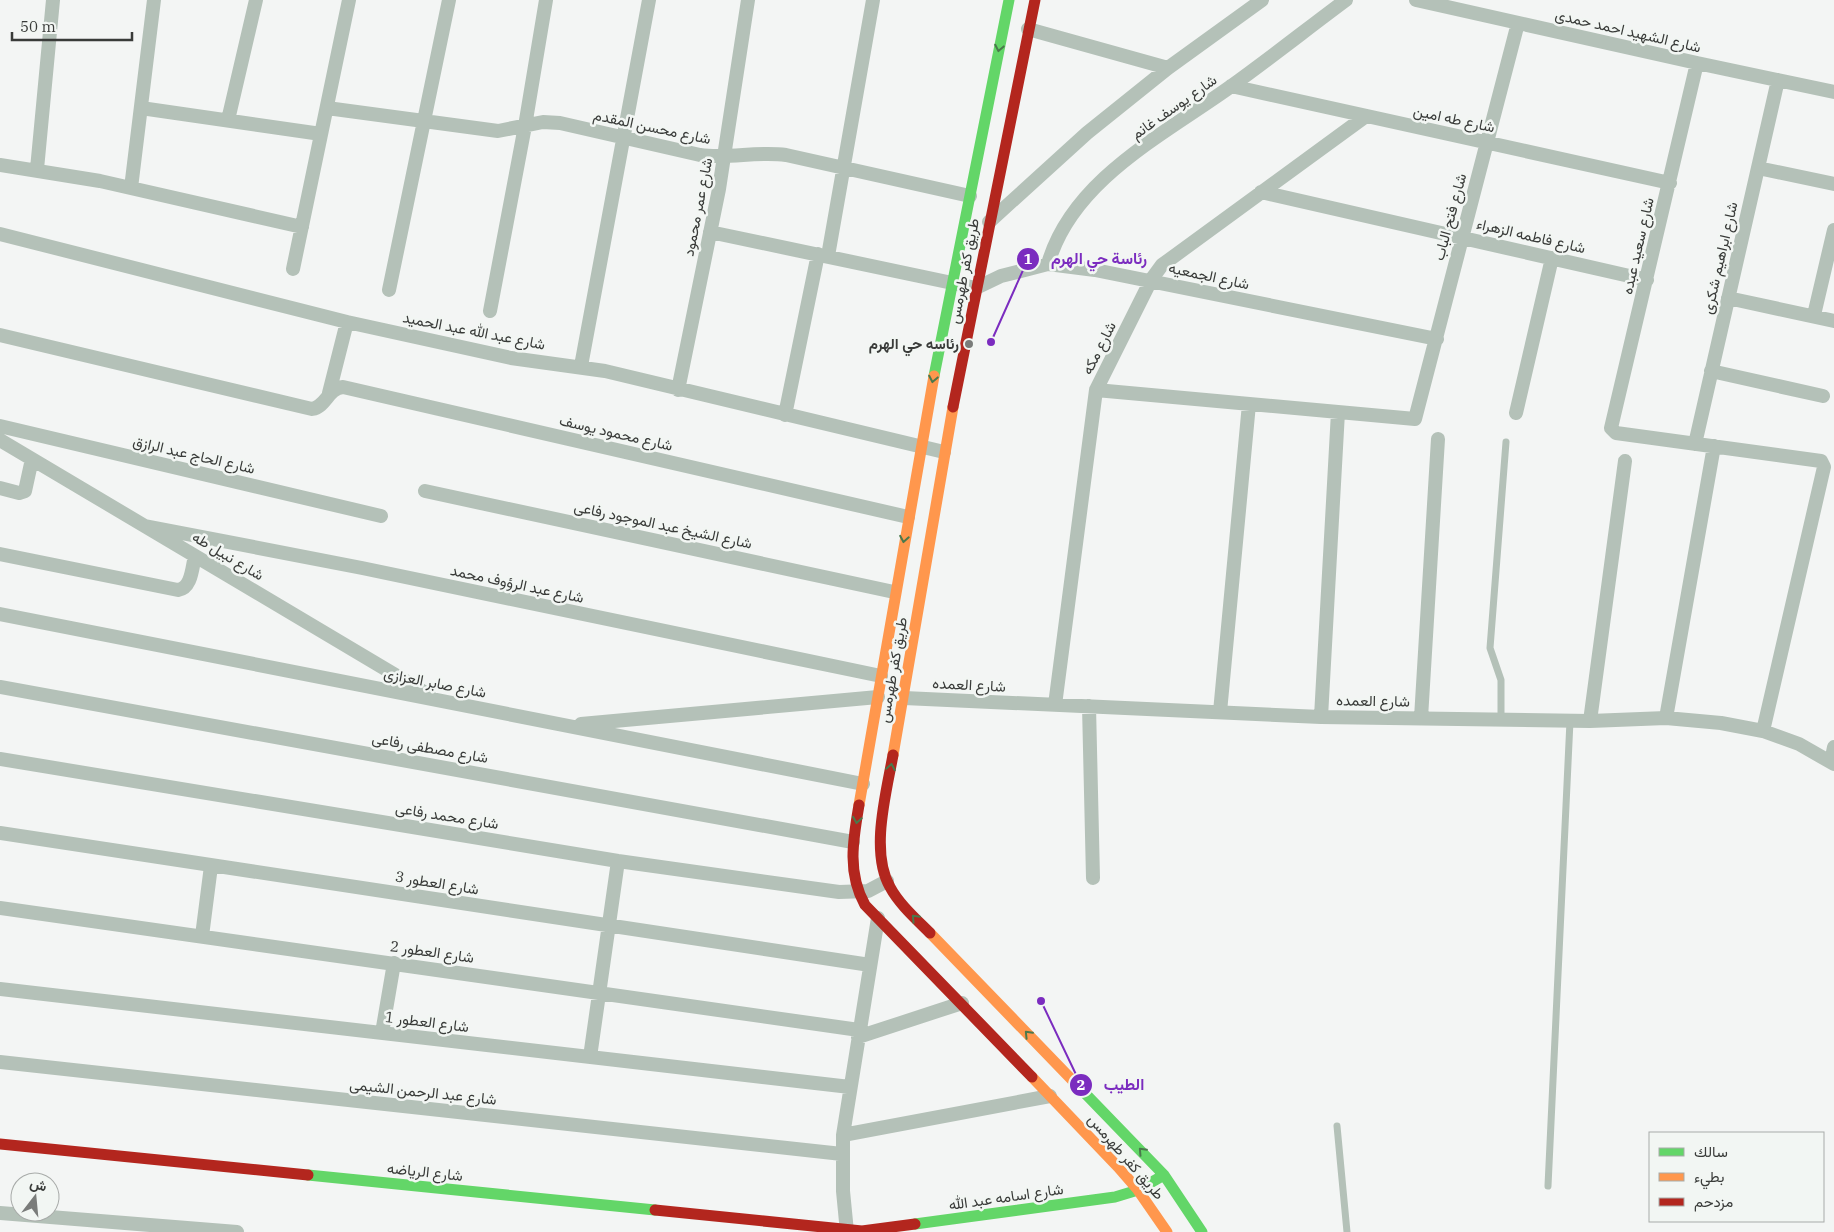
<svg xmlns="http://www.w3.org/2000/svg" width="1834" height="1232" viewBox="0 0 1834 1232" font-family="'IBM Plex Serif',Vazirmatn,serif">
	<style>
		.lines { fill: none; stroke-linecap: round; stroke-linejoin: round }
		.lane { stroke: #b4c1b8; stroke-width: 7 }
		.street { stroke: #b4c1b8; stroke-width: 14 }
		.fast { stroke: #63d668; stroke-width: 11 }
		.slow { stroke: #ff974d; stroke-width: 11 }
		.jam { stroke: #b3261e; stroke-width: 11 }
		.oneway { stroke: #4a794c }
		.poi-dot { fill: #7a7c7a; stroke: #f2f6f3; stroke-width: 2 }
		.labels { text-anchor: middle; stroke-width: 5; stroke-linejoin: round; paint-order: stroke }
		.street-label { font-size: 15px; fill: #393b39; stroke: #f2f6f3 }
		.poi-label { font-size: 15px; font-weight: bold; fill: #393b39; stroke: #f2f6f3; text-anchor: end }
		.leader { fill: none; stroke: #7b2cbf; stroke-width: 2 }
		.callout-dot { fill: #7b2cbf; stroke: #f2f6f3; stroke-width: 2 }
		.mark-label { font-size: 15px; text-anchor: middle; font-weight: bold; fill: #fff }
		.callout-label { font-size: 16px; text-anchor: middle; font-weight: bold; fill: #7b2cbf; stroke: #f2f6f3; stroke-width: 5; stroke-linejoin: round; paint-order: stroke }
	</style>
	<rect width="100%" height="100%" fill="#f3f5f4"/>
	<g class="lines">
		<path class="lane" d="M1501 721V680L1490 648 1506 442
			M1337 1126 1347 1232
			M1548 1186 1570 721"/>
		<path class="street" d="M1416 0 1697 63 1834 92
			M1028 29 1168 68
			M1697 63 1611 428 1616 433 1821 461 1824 467 1763 731
			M1231 86 1670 183
			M141 108 321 134
			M327 108 498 131 543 122 560 123 700 155C729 159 757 151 786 155L970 196
			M228 120 256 0
			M0 165 100 181 302 227
			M1758 168 1834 184
			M37 169 53 0
			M131 188 154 0
			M1261 192 1647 280
			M989 222 1087 133 1168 68 1262 0
			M710 232 976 288 1001 276 1048 264 1095 270 1437 339
			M0 234 347 322 511 358 605 371 944 452
			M828 256 873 0
			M1048 264C1072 180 1163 135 1230 87 1269 59 1307 29 1346 0
			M293 269 349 0
			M389 290 449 0
			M1728 298 1834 321
			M490 311 525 126 546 0
			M1814 315 1834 230
			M0 335 312 409C327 406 327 389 343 387L908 517
			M581 366 649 0
			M1711 371 1823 396
			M678 390 719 189 748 0
			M1096 390 1415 419 1518 23
			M329 393 347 322
			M1516 413 1552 258
			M785 415 818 254
			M0 426 381 516
			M0 440 429 695
			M1695 444 1778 80
			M0 488 19 493 25 491 32 459
			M425 491 894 592
			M145 526 362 568 881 676
			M0 554 178 590C192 588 192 567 195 556
			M0 614 863 784
			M0 687 853 842
			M904 698 1321 717 1590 721 1666 718 1721 723 1763 731 1799 744 1834 764
			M1055 705 1096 390 1151 280 1162 265 1366 116
			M1089 706 1093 878
			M1220 712 1249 404
			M1321 717 1338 412
			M1421 718 1438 439
			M1666 718 1714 446
			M1590 721 1625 461
			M581 724 878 697
			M0 759 618 861 839 892 868 891 887 881
			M1831 762 1834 747
			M0 833 870 965
			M0 908 859 1030
			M202 936 211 866
			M0 989 850 1087
			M382 1033 394 963
			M858 1037 962 1003
			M590 1057 618 861
			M0 1062 842 1154
			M843 1135 1050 1096
			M0 1213 237 1232
			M847 1232 843 1191V1135L878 918"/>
		<path class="fast" d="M934 376 1009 0
			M1076 1084 1164 1175 1202 1232
			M308 1175 655 1210
			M915 1224 1115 1197 1138 1190 1164 1175"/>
		<path class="slow" d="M893 755 953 407
			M859 805 934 376
			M930 933 1076 1084
			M1032 1077 1118 1167 1138 1190 1167 1232"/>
		<path class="jam" d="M953 407 1035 0
			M893 755C886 794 870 852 890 887 899 904 916 919 930 933
			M859 805C853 840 847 873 865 905L1032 1077
			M0 1144 308 1175
			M655 1210 862 1231 915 1224"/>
	</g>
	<defs><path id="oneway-chevron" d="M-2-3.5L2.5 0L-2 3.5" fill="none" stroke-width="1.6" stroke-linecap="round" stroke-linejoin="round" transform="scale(1.25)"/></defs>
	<g class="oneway">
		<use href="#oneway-chevron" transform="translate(999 48) rotate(101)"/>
		<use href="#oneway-chevron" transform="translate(933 379) rotate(101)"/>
		<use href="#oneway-chevron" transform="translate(904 539) rotate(100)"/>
		<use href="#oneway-chevron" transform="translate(891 767) rotate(-80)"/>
		<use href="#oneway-chevron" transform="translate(857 820) rotate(99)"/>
		<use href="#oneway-chevron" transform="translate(915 918) rotate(-134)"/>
		<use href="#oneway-chevron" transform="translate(1028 1034) rotate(-134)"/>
		<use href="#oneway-chevron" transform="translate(1142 1151) rotate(-133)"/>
	</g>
	<circle class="poi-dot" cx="969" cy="344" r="5"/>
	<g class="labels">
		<g class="street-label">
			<text transform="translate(1628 31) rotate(13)" y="5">شارع الشهيد احمد حمدى</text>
			<text transform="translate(1174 107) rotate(-35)" y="5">شارع يوسف غانم</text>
			<text transform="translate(1454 119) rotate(12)" y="5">شارع طه امين</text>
			<text transform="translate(652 127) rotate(12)" y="5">شارع محسن المقدم</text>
			<text transform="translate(698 207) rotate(-79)" y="5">شارع عمر محمود</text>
			<text transform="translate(1450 217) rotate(-75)" y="5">شارع فتح الباب</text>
			<text transform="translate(1531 236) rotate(13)" y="5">شارع فاطمه الزهراء</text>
			<text transform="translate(1638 246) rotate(-77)" y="5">شارع سعيد عبده</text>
			<text transform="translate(1720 258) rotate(-77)" y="5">شارع ابراهيم شكرى</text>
			<text transform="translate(964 271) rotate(-79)" y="5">طريق كفر طهرمس</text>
			<text transform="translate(1209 276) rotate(12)" y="5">شارع الجمعيه</text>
			<text transform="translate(474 331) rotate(11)" y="5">شارع عبد الله عبد الحميد</text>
			<text transform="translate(1099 348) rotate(-63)" y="5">شارع مكه</text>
			<text transform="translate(616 433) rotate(13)" y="5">شارع محمود يوسف</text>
			<text transform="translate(194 455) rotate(13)" y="5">شارع الحاج عبد الرازق</text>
			<text transform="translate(663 525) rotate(12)" y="5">شارع الشيخ عبد الموجود رفاعى</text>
			<text transform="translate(228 556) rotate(31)" y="5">شارع نبيل طه</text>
			<text transform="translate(517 584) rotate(12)" y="5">شارع عبد الرؤوف محمد</text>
			<text transform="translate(893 670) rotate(-80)" y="5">طريق كفر طهرمس</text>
			<text transform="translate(435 683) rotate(11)" y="5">شارع صابر العزازى</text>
			<text transform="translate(969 685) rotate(3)" y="5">شارع العمده</text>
			<text transform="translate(1373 701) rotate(1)" y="5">شارع العمده</text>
			<text transform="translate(430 748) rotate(10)" y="5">شارع مصطفى رفاعى</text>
			<text transform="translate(447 816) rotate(9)" y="5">شارع محمد رفاعى</text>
			<text transform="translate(437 883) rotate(9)" y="5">شارع العطور 3</text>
			<text transform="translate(432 952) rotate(8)" y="5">شارع العطور 2</text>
			<text transform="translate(427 1022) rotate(7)" y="5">شارع العطور 1</text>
			<text transform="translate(423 1092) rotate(6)" y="5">شارع عبد الرحمن الشيمى</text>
			<text transform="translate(1126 1157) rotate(49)" y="5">طريق كفر طهرمس</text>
			<text transform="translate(425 1172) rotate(6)" y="5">شارع الرياضه</text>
			<text transform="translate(1006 1197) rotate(-8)" y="5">شارع اسامه عبد الله</text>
		</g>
		<g class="poi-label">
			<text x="959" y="349">رئاسه حي الهرم</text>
		</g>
	</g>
	<path class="leader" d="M991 342L1028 259M1041 1001L1081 1085"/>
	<g class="callout-dot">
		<circle cx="991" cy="342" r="5"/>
		<circle cx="1041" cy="1001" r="5"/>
		<circle cx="1028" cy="259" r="12"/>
		<circle cx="1081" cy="1085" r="12"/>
	</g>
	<g class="mark-label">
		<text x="1028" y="264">1</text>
		<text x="1081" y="1090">2</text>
	</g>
	<g class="callout-label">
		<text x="1099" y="264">رئاسة حي الهرم</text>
		<text x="1124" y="1090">الطيب</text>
	</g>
	<rect x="1649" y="1132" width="175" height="90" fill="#f2f6f3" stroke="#a8aba9"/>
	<rect x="1659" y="1148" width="25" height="8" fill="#63d668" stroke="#a8aba9"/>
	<text x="1694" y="1157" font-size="15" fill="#393b39">سالك</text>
	<rect x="1659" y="1173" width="25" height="8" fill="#ff974d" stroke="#a8aba9"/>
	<text x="1694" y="1182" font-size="15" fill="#393b39">بطيء</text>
	<rect x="1659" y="1198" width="25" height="8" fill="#b3261e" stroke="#a8aba9"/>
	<text x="1694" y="1207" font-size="15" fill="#393b39">مزدحم</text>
	<g transform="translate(35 1197) rotate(16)"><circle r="24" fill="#f2f6f3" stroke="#a8aba9"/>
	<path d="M0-4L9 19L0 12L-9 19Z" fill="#7a7c7a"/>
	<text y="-8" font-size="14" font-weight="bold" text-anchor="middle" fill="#393b39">ش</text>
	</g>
	<path d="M12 32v8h120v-8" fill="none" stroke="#393b39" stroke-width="2.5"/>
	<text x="20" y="32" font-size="15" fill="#393b39" stroke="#f2f6f3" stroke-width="4" paint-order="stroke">50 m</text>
</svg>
